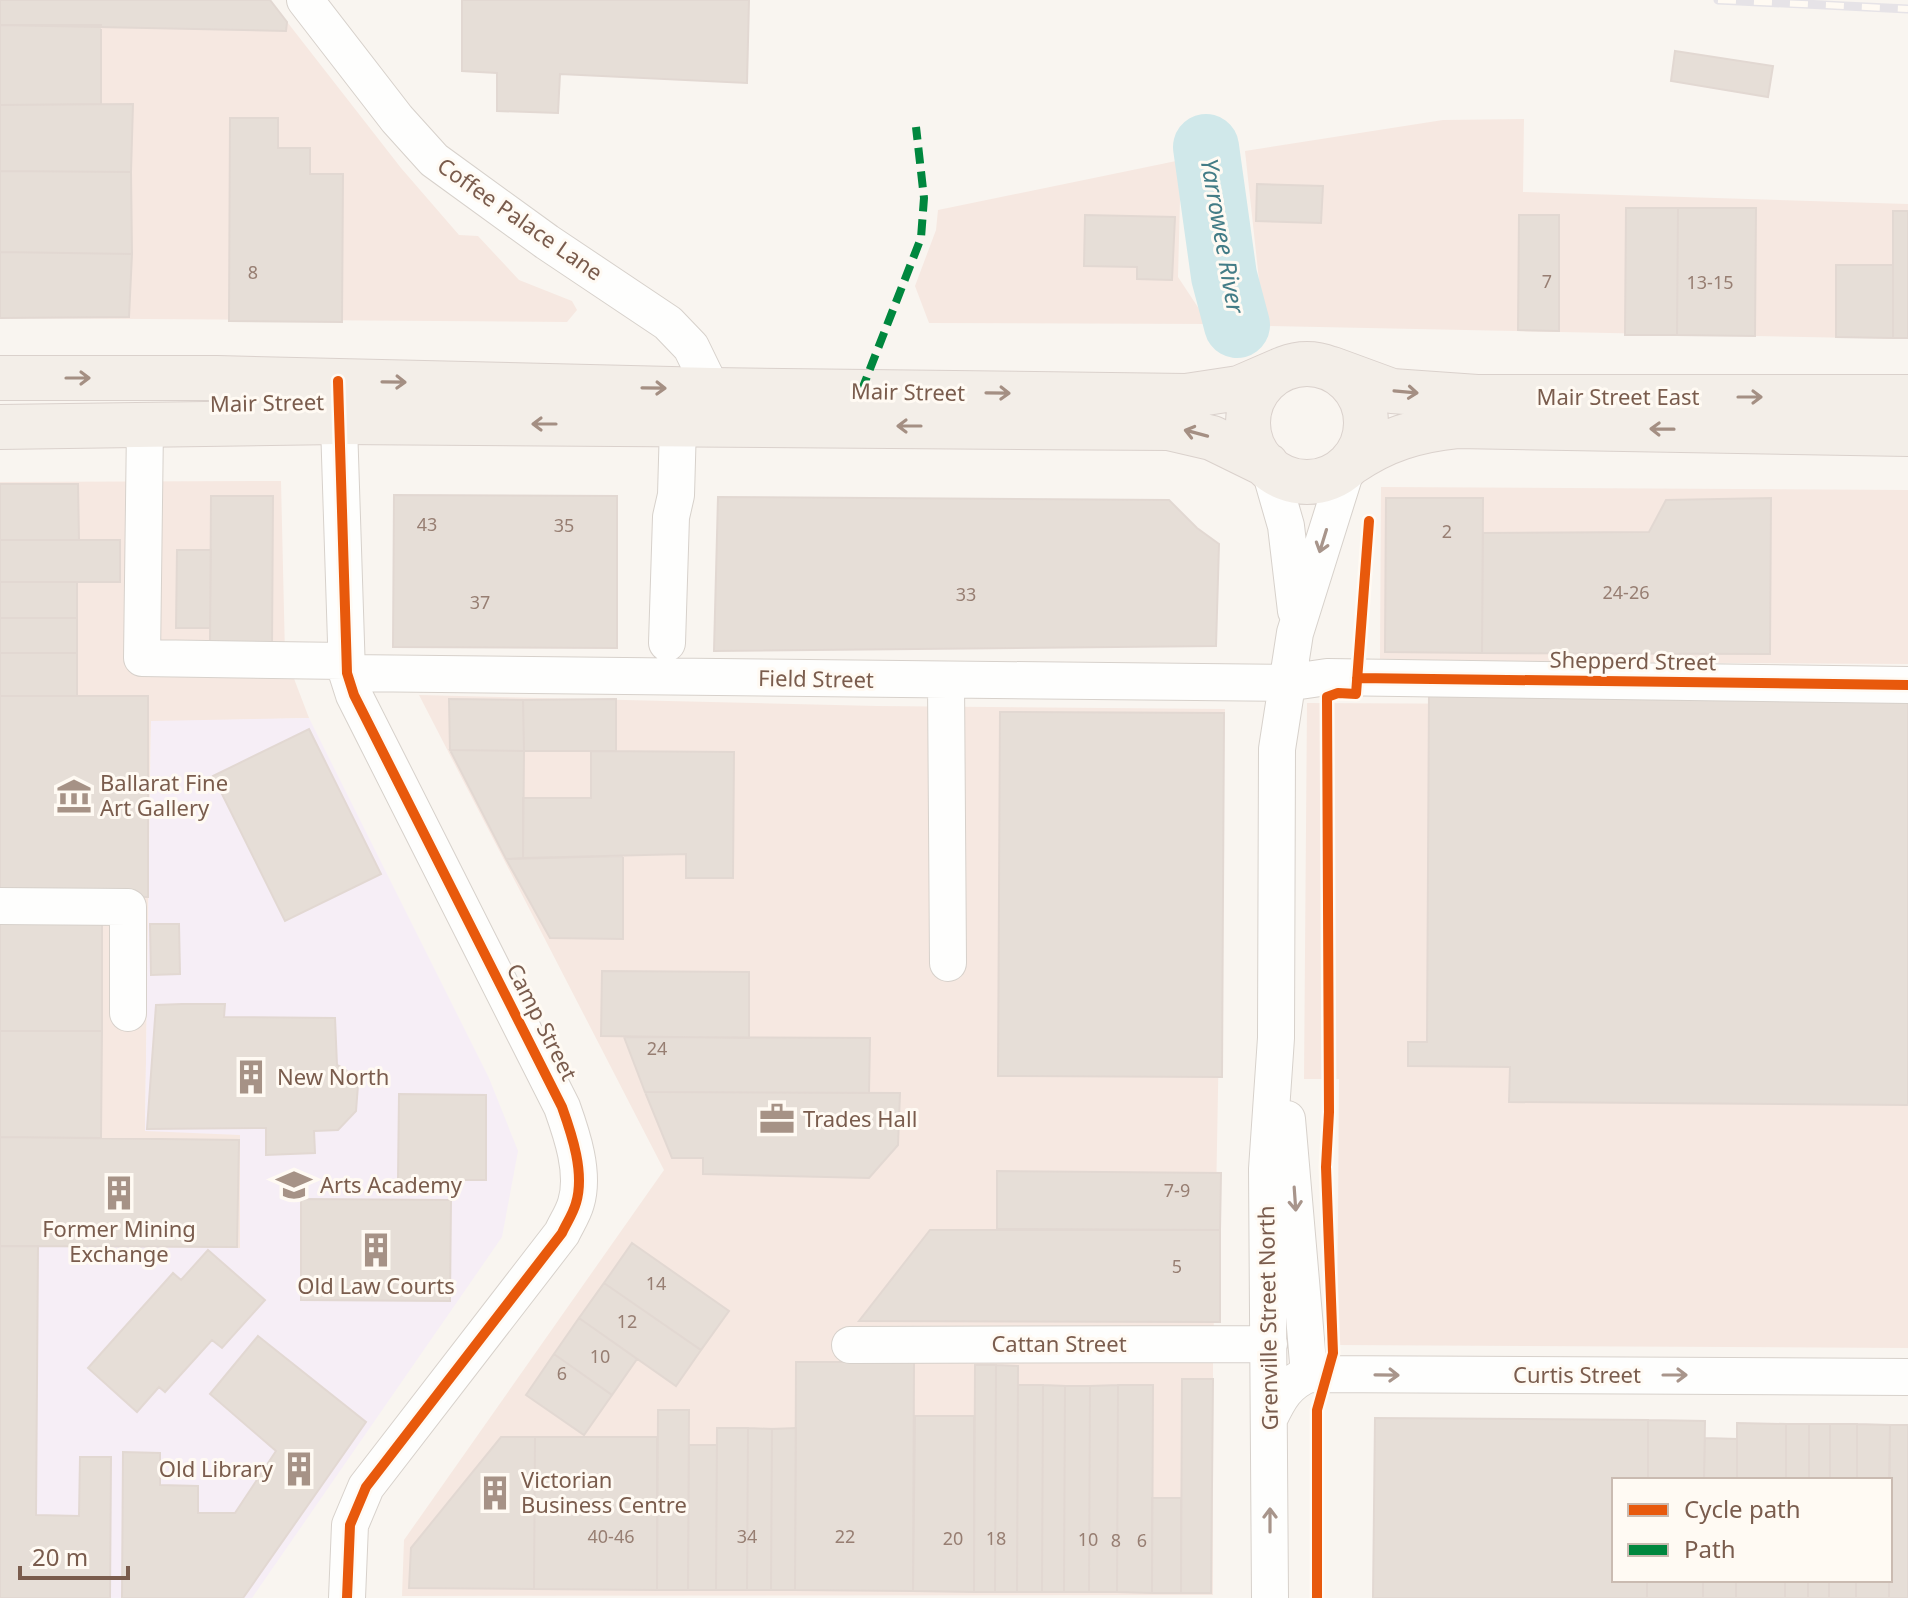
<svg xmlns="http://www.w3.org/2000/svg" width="1908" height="1598" viewBox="0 0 1908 1598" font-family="'Noto Sans',sans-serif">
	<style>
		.commercial { fill: #f6e8e1 }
		.education { fill: #f6eef6 }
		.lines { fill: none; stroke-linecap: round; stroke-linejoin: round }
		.river { stroke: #d0e8ea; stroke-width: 66 }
		.building { fill: #e6ded7; stroke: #e2d8d2; stroke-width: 2 }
		.minor-casing { stroke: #d7d1cb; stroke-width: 38 }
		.major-casing { stroke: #dad1cc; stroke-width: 46 }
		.minor { stroke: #fefefd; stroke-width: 36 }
		.major { stroke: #f3eee8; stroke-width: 44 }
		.rail-casing { stroke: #e6e3e7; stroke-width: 9 }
		.rail { stroke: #fffaf3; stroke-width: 6; stroke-dasharray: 18; stroke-linecap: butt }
		.quiet { stroke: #00873e; stroke-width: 8; stroke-dasharray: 16 8; stroke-linecap: butt }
		.cycleway-casing { stroke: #fffaf3; stroke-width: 15 }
		.cycleway { stroke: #e8590c; stroke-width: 10 }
		.oneway { stroke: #a48f83 }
		.oneway2 { stroke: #a8958b }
		.labels { text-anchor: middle; stroke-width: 6; stroke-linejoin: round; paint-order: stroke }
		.number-label { font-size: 18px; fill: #977e72 }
		.street-label { font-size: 22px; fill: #7a5c4d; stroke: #fffaf3 }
		.poi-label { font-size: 22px; fill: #7a5c4d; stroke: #fffaf3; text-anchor: start }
		.water-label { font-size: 24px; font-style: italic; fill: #437c86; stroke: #fffaf3 }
	</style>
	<rect width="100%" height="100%" fill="#f9f5f0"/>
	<path class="commercial" d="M0 0H270L401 168 459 235 478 236 519 280 572 301 577 310 567 322 0 318Z
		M1524 119 1523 192 1908 204V339L1264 326 1245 151 1443 120Z
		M1181 160 1178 277 1209 324 929 323 915 286 936 230 938 210Z
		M281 481 285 655 309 718 151 722 145 1130 240 1134V1249L0 1245V482Z
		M1381 487 1908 490V664L1380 661Z
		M419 695 877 706 1225 709 1213 1364V1595L402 1596 404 1540 664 1170Z
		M1307 703 1908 706V1348L1337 1345 1339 1079H1304Z"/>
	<path class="education" d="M309 718 489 1078 518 1151 502 1237 252 1598H0V1245L240 1248V1135L145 1131 151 721Z"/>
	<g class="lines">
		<path class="river" d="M1206 147 1224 276 1237 325"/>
	</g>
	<path class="building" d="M0 0H270L287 22 286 31 0 25Z
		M462 0H749L747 83 560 74 558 113 497 111V73L462 71Z
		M0 25H101V104L0 105Z
		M1675 51 1773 66 1768 97 1671 81Z
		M133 104 131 172 0 171V105Z
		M230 118H278V148H310V174H343L342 322 229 321Z
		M0 171 131 172 132 254 0 252Z
		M1257 184 1323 186 1321 223 1256 221Z
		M1626 208H1678L1677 335H1625Z
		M1678 208H1756L1755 336 1677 335Z
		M1893 211H1908V338H1893Z
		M1085 215 1175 217 1172 280 1137 279V267L1084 266Z
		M1519 215H1559V331L1518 330Z
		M0 252 132 254 129 317 0 318Z
		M1836 265H1893V338L1836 337Z
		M0 484H78L79 540H0Z
		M394 495 617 496V648L393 647Z
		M211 496H273L272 648H210Z
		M718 497 1169 500 1197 528 1219 544 1216 646 714 651Z
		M1386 498H1483L1482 653 1385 652Z
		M1771 498 1770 654 1482 653 1483 533 1649 532 1666 500Z
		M0 540H120V582H0Z
		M177 550H211L210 628H176Z
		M0 582H77V618H0Z
		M0 618H77V653H0Z
		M0 653H77V696H0Z
		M1429 692 1908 695V1105L1509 1102 1510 1067 1408 1066V1042H1427Z
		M0 696H148V897L0 896Z
		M449 699 523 700 524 751 450 750Z
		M616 699V751H524L523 700Z
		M1000 712 1224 713 1222 1077 998 1076Z
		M309 729 381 874 285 921 213 776Z
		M450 750 524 751 523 858 506 859Z
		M591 751 734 752 733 878H686V854L523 858V798H591Z
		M623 856V939L550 938 506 859Z
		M0 913H102V1031H0Z
		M150 924H179L180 974 151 975Z
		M602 971 749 972V1038L601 1036Z
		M182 1004H225L224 1017 335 1018 337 1065 345 1069 358 1085 356 1111 338 1130 314 1131 315 1153 266 1155V1128L147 1129 156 1005Z
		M0 1031H102L101 1138 0 1137Z
		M624 1037 870 1038 869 1093 645 1092Z
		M645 1092 900 1093 898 1145 869 1178 703 1174V1158H672Z
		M399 1094 486 1095V1180H398Z
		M0 1137 239 1140 237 1247 0 1246Z
		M997 1171 1221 1173 1220 1230 997 1229Z
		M301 1199 451 1200 450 1301 301 1300Z
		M930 1230H1220V1322L859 1321Z
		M632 1243 729 1311 701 1350 604 1283Z
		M0 1246H38L36 1515 79 1516 80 1457H111L110 1598H0Z
		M208 1250 265 1300 222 1348 212 1340 165 1392 159 1387 137 1412 88 1368 173 1273 181 1280Z
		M604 1283 701 1350 676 1386 579 1318Z
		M579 1318 637 1359 612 1395 554 1354Z
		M258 1336 366 1422 243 1598H122L123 1452 160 1453V1485L198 1486V1513H235L276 1451 210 1394Z
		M554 1354 612 1395 584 1435 526 1395Z
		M796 1362H914L913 1591 795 1590Z
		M975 1365H996L995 1592H974Z
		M996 1365 1018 1366 1017 1592H995Z
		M1182 1379H1213L1211 1593H1181Z
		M1018 1385H1043L1042 1592H1017Z
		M1043 1385 1065 1386 1064 1592H1042Z
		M1118 1385 1117 1592H1089L1090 1386Z
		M1118 1385H1153L1152 1593 1117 1592Z
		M1065 1386H1090L1089 1592H1064Z
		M658 1410H689L688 1590H657Z
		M915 1416H974V1592L913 1591Z
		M1375 1418 1648 1420V1480H1614V1580H1647V1598H1373Z
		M1648 1420 1705 1421 1704 1480H1648Z
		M1737 1423 1786 1424V1480H1737Z
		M1786 1424H1809V1480H1786Z
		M1809 1424H1830V1480H1809Z
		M1830 1424H1857V1480H1830Z
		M1857 1424 1890 1425 1889 1480H1857Z
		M1890 1425H1908V1598H1889Z
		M717 1428H748L747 1590H716Z
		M748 1428 772 1429 771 1590H747Z
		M796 1428 795 1590H771L772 1429Z
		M501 1437H535L534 1589 409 1588 411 1548Z
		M535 1437H657V1590L534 1589Z
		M1705 1438 1737 1439V1480H1704Z
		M689 1445H717L716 1590H688Z
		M1152 1498H1181V1593H1152Z
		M1647 1580H1703V1598H1647Z
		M1703 1580H1736V1598H1703Z
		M1736 1580H1785V1598H1736Z
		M1785 1580H1808V1598H1785Z
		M1808 1580H1829V1598H1808Z
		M1829 1580H1856V1598H1829Z
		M1856 1580H1889V1598H1856Z"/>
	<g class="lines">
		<g class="minor-casing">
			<path id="minor" d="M305 0 397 119 434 160 547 242 668 323 691 347 712 390
				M338 394 347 673 354 695 562 1107C572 1135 585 1173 576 1203 573 1214 566 1224 562 1233L366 1487 350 1525 347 1598
				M145 426 142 658 345 661
				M1269 467 1286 526 1296 611
				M667 643 671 517 676 495 678 425
				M347 673 1286 683 1327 677 1908 685
				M946 681 948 963
				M0 906 128 907V1013
				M1287 1119 1309 1374
				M850 1345 1269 1344
				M1269 1419C1279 1398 1287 1383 1309 1374L1908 1377
				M1270 1598 1267 1169 1276 1038 1277 749 1295 633 1347 467"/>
		</g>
		<g class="major-casing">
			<path id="major" d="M1248 423a59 59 0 1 1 118 0a59 59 0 1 1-118 0Z
				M1332 369 1392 391 1477 397H1908
				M0 378H217L712 390 1186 396 1239 388 1283 369
				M0 427 339 422 1169 428 1212 438 1267 465
				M1351 463C1384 440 1417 430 1457 426L1908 434"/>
		</g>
		<use href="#minor" class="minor"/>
		<use href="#major" class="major"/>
		<g class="rail-casing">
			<path id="rail" d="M1718 0 1908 9"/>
		</g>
		<use href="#rail" class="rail"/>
		<path class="quiet" d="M861 392 921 238 924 198 916 127"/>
		<g class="cycleway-casing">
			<path id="cycleway" d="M338 381 347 673 354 695 562 1107C572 1135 585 1173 576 1203 573 1214 566 1224 562 1233L366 1487 350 1525 347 1598
				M1357 678 1908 685
				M1317 1598V1410L1333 1353 1326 1167 1329 1112 1327 697 1338 693 1356 694 1369 521"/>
		</g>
		<use href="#cycleway" class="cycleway"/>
	</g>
	<defs><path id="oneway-shaft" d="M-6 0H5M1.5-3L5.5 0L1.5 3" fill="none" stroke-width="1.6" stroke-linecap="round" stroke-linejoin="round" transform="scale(2)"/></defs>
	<g class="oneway">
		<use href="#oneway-shaft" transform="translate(78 378)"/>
		<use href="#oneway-shaft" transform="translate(394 382) rotate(1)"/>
		<use href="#oneway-shaft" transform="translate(654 388) rotate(1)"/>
		<use href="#oneway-shaft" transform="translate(1406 392) rotate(5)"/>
		<use href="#oneway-shaft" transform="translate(998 393) rotate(1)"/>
		<use href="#oneway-shaft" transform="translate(1750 397)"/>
		<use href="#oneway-shaft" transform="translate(544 424) rotate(-180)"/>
		<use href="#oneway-shaft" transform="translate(909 426) rotate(-180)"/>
		<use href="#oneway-shaft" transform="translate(1662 429) rotate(-179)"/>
		<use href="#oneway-shaft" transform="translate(1196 433) rotate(-165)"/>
	</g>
	<g class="oneway2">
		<use href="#oneway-shaft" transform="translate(1323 541) rotate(107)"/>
		<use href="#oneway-shaft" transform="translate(1295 1199) rotate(86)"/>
		<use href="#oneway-shaft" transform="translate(1387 1375) rotate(1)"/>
		<use href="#oneway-shaft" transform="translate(1675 1375)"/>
		<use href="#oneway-shaft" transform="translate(1270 1520) rotate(-90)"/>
	</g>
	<defs>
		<g id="museum-bare" transform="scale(2.76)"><path d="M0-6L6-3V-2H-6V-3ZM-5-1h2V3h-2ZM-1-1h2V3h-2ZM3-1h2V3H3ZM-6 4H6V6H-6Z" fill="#a69286" stroke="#fffaf3" stroke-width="2.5" paint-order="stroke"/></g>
		<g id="building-bare" transform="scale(2.76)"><path d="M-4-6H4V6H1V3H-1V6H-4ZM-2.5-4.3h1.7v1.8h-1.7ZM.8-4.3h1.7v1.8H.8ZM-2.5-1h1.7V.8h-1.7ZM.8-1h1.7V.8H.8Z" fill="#a69286" stroke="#fffaf3" stroke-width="2.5" paint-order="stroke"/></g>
		<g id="office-bare" transform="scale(2.76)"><path d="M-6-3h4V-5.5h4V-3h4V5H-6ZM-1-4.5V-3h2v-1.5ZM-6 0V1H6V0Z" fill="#a69286" stroke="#fffaf3" stroke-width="2.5" paint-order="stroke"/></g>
		<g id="university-bare" transform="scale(2.76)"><path d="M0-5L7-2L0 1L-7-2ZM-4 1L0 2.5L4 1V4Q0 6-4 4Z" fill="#a69286" stroke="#fffaf3" stroke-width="2.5" paint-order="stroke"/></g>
	</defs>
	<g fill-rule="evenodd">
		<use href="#museum-bare" x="74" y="796"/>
		<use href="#building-bare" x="251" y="1077"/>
		<use href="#office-bare" x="777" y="1119"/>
		<use href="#university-bare" x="294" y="1185"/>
		<use href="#building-bare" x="119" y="1193"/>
		<use href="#building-bare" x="376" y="1250"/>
		<use href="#building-bare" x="299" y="1469"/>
		<use href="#building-bare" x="495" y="1493"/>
	</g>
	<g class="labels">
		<g class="number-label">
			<text x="253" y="279">8</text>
			<text x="1547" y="288">7</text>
			<text x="1710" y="289">13-15</text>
			<text x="427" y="531">43</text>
			<text x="564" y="532">35</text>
			<text x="1447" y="538">2</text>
			<text x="1626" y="599">24-26</text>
			<text x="966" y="601">33</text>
			<text x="480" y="609">37</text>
			<text x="657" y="1055">24</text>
			<text x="1177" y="1197">7-9</text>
			<text x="1177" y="1273">5</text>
			<text x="656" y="1290">14</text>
			<text x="627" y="1328">12</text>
			<text x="600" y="1363">10</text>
			<text x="562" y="1380">6</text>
			<text x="611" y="1543">40-46</text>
			<text x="747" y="1543">34</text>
			<text x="845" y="1543">22</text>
			<text x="953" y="1545">20</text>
			<text x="996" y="1545">18</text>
			<text x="1088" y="1546">10</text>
			<text x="1116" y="1547">8</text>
			<text x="1142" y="1547">6</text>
		</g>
		<g class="street-label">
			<text transform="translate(520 219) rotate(35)" y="8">Coffee Palace Lane</text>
			<text transform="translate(908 392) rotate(1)" y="8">Mair Street</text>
			<text x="1618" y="405">Mair Street East</text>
			<text transform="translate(267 403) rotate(-1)" y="8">Mair Street</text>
			<text transform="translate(1633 661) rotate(1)" y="8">Shepperd Street</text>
			<text transform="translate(816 679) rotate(1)" y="8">Field Street</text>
			<text transform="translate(542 1022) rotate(63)" y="8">Camp Street</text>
			<text transform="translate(1268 1318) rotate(-91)" y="8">Grenville Street North</text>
			<text x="1059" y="1352">Cattan Street</text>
			<text x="1577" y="1383">Curtis Street</text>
		</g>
		<g class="poi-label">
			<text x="100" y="791">Ballarat Fine<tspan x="100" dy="25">Art Gallery</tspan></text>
			<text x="277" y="1085">New North</text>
			<text x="803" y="1127">Trades Hall</text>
			<text x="320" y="1193">Arts Academy</text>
			<text x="119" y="1237" text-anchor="middle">Former Mining<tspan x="119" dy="25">Exchange</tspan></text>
			<text x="376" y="1294" text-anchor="middle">Old Law Courts</text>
			<text x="273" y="1477" text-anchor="end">Old Library</text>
			<text x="521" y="1488">Victorian<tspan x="521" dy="25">Business Centre</tspan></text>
		</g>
		<g class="water-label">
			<text transform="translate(1222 236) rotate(80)" y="8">Yarrowee River</text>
		</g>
	</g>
	<rect x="1612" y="1478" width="280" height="104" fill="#fffaf3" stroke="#cabbb1" stroke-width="2"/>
	<rect x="1628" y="1504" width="40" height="12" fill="#e8590c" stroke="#cabbb1" stroke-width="2"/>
	<text x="1684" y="1518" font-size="24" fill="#7a5c4d">Cycle path</text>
	<rect x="1628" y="1544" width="40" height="12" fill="#00873e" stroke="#cabbb1" stroke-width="2"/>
	<text x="1684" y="1558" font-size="24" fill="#7a5c4d">Path</text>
	<path d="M20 1566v12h108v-12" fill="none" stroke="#7a5c4d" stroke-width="4"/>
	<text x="32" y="1566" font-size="24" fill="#7a5c4d" stroke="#fffaf3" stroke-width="6" paint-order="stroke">20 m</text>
</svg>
